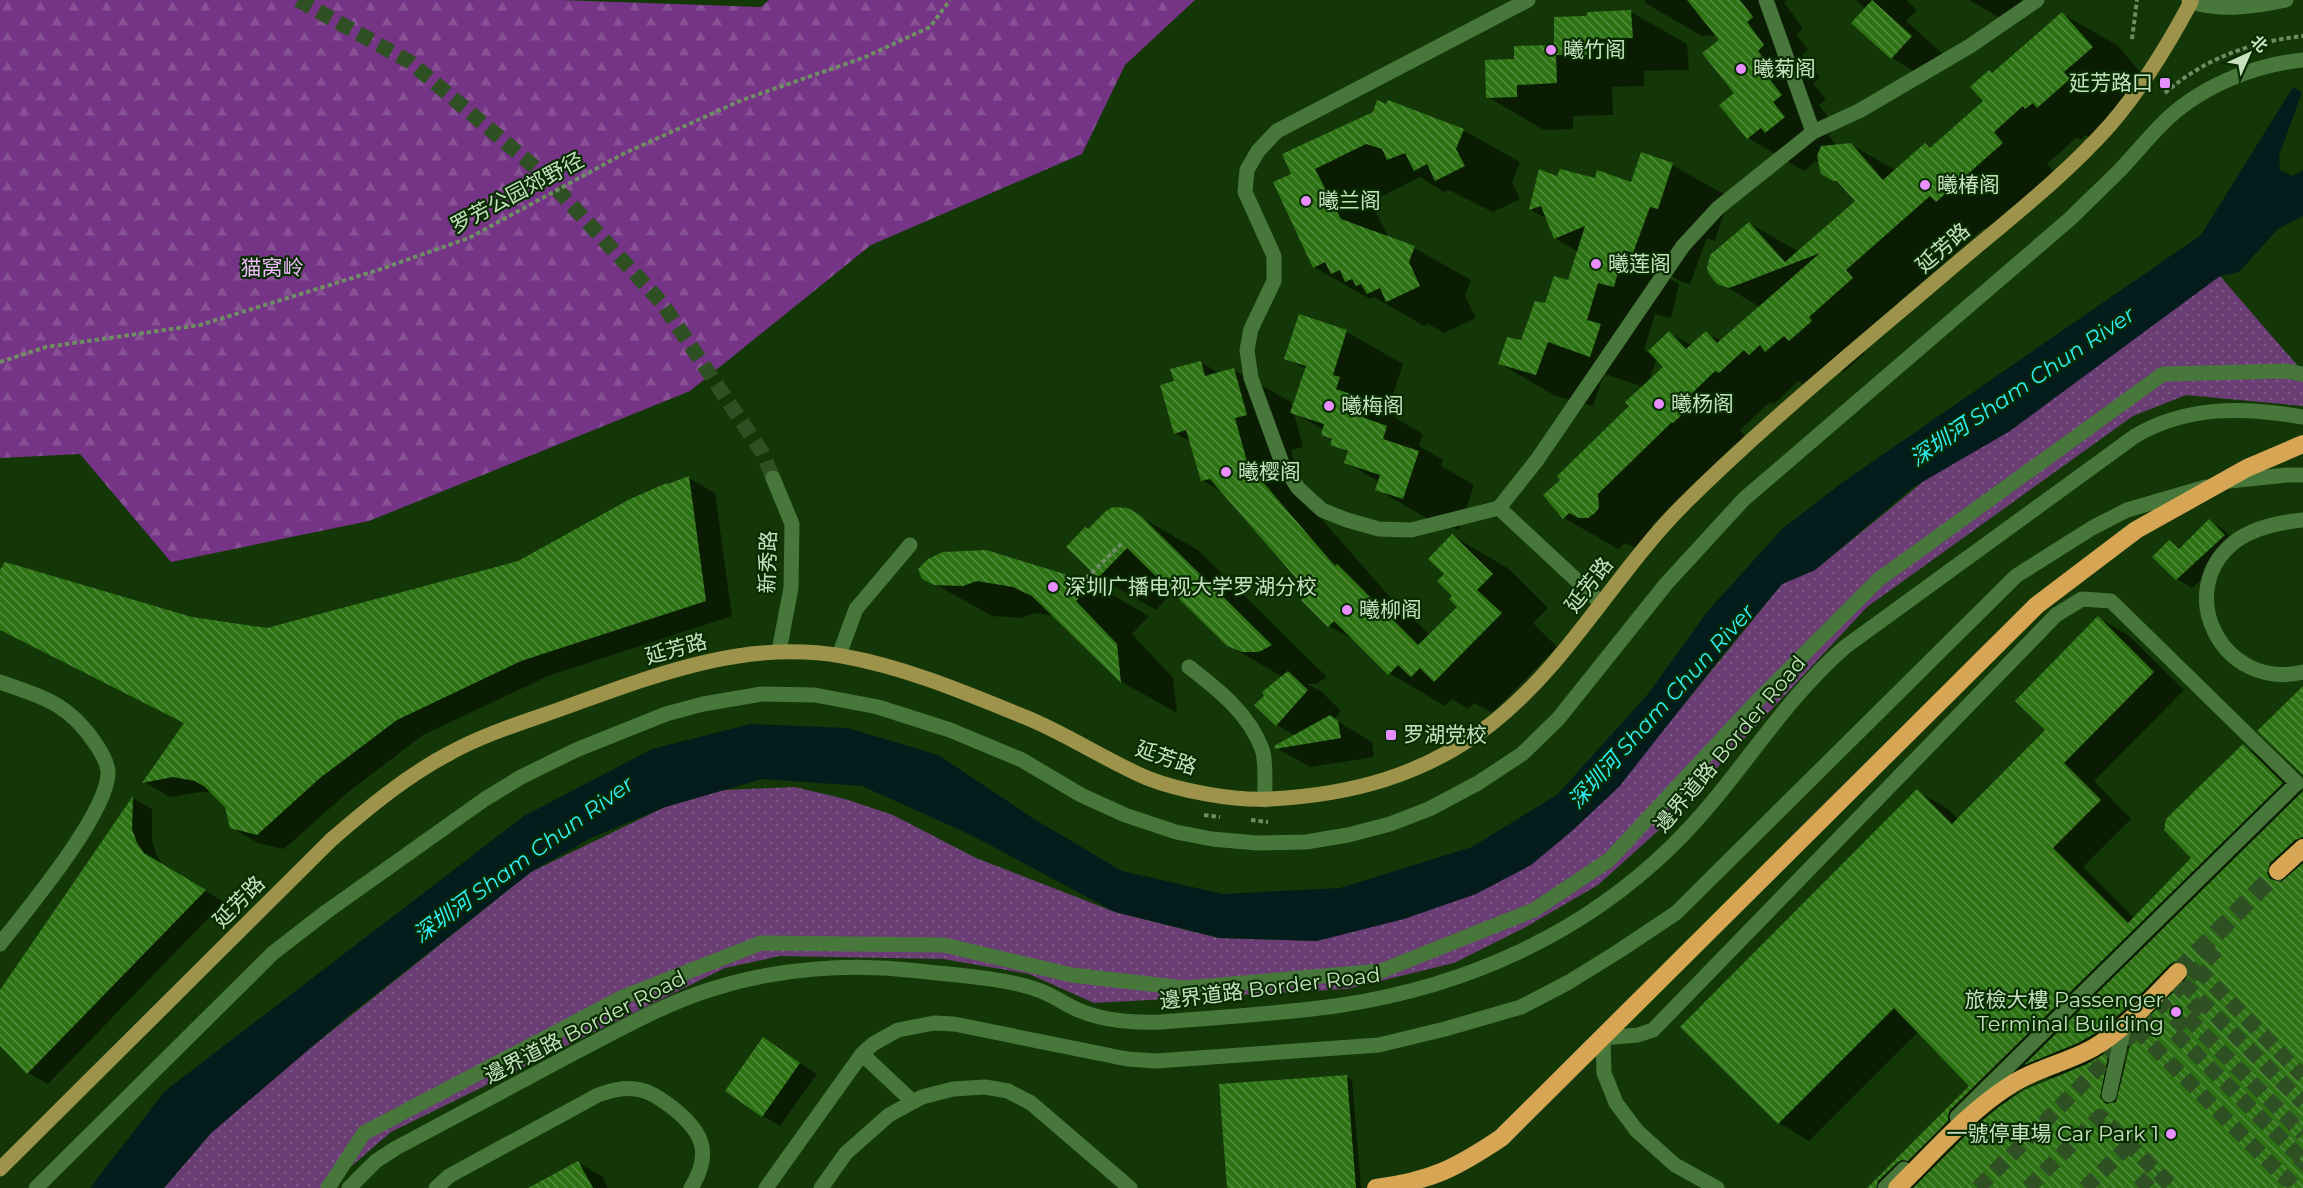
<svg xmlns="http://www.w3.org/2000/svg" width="2303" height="1188" viewBox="0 0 2303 1188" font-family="Montserrat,'Noto Sans SC',sans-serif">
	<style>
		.grass { fill: url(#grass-dots) }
		.forest { fill: url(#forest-firs) }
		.water { fill: #051c1d }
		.shadow { fill: #0007; fill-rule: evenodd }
		.building { fill: url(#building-back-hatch) }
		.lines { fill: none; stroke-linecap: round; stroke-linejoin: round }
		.minor-tunnel { stroke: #2e5023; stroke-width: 15; stroke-dasharray: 15 8; stroke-linecap: butt }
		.highway-tunnel { stroke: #2e5023; stroke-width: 18; stroke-dasharray: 18 9; stroke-linecap: butt }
		.path { stroke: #6e8d64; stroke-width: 4; stroke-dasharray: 4.5 3; stroke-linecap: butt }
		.minor { stroke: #47773a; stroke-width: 15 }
		.major { stroke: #9d934a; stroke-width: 15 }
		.highway { stroke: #d6a654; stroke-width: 18 }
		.poi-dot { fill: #e88eff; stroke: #072c00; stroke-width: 2 }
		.labels { text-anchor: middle; stroke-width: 4.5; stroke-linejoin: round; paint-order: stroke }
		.poi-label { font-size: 21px; fill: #c7e1c0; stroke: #072c00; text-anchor: start }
		.street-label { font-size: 21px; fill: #c7e1c0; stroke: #072c00 }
		.park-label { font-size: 21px; fill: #eebafb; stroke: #072c00 }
		.water-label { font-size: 22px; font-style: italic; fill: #2fecf4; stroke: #072c00 }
	</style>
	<defs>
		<pattern id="grass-dots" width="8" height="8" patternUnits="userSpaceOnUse" patternTransform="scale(1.5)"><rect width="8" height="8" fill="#6a3e75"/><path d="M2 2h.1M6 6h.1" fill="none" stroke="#7e5a87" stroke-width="1.8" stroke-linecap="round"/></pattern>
		<pattern id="forest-firs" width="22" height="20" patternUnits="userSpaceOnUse" patternTransform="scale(1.5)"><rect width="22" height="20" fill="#763486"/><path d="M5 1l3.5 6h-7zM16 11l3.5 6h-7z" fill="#885195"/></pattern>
		<pattern id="building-back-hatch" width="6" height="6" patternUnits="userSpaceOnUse" patternTransform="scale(1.5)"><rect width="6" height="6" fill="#2d7314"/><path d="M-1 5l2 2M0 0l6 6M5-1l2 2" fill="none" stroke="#548d3f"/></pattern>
	</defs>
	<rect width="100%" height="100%" fill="#133707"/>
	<path class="grass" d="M2220 276 2303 372V406L2186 395 2133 416 1867 607 1659 830 1598 885 1524 928 1454 963 1347 989 1094 1003 1029 974 943 959 780 956 725 968 391 1132 348 1169 335 1188H164L211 1133 304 1053 531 872 665 807 724 790 795 787 845 799 893 815 976 858 1115 912 1218 938 1317 941 1612 793 1782 584 1815 570 1924 481Z"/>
	<path class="forest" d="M0 0H559L761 7 769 0H1195L1125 65 1082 154 871 245 690 391 369 521 171 562 80 454 0 458Z"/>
	<path class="water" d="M2293 87 2302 92 2279 156 2280 170 2293 176 2303 170V216L2278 229 2239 272 2220 276 2010 431 1912 488 1815 570 1782 584 1724 653 1619 787 1573 830 1531 865 1476 894 1404 919 1317 941 1221 938 1115 912 973 836 862 786 762 779 665 807 591 838 531 872 348 1016 211 1133 164 1188H90L165 1091 524 816 652 749 751 724 848 728 938 755 1034 819 1122 871 1223 894 1340 888 1472 847 1558 794 1648 694 1707 612 1782 529 1843 482 2201 235Z"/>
	<path class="shadow" d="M1645 0H1787L1784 2 1803 29 1796 34 1808 50 1802 55 1820 78 1813 84 1826 99 1819 105 1837 128 1828 135 1837 146 1850 144 1895 170 1925 144 1931 148 1985 101 1993 74 2062 14 2117 45 2146 79 2117 104 2123 111 2092 138 2086 135 2081 140 2077 137 2047 164 2056 175 1991 232 1984 228 1899 302 1862 349 1865 353 1844 372 1837 368 1804 385 1798 381 1774 404 1770 402 1740 430 1746 437 1729 453 1727 452 1652 525V539L1635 548 1625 543 1618 549 1564 518 1561 481 1631 406 1644 387 1604 374 1593 406 1556 396 1500 364 1522 342 1546 305 1569 282 1578 252 1555 238 1547 219 1531 210 1540 171 1558 178 1632 183 1672 165 1729 197 1715 241 1707 238 1690 284 1682 282 1640 258V262L1679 284 1671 318 1655 314 1644 350 1654 356 1670 333 1692 346 1706 333 1721 341 1760 307 1718 282 1749 223 1799 252 1857 201 1843 185 1822 173 1820 164 1816 161 1804 171 1748 138 1722 40 1718 35 1702 36 1645 3ZM1657 358 1666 367 1648 383Z
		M1856 0H1906L1917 10 1906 21 1945 56 1925 78 1892 58 1866 9Z
		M1969 0H2023L2004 20Z
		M1631 12 1687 44 1689 70 1644 71V86L1612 87 1613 115 1573 116V129L1544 130 1488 97 1516 61 1556 46 1588 18Z
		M1463 130 1520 162 1512 182 1520 199 1493 212 1449 190 1444 192 1420 177 1371 202 1389 239 1414 248 1471 280 1465 296 1476 318 1444 333 1428 324 1424 326 1374 297 1370 299 1314 267 1293 175 1284 155Z
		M1300 316 1347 332 1403 364 1389 407 1396 411 1394 417 1423 434 1419 446 1443 460 1441 466 1474 485 1459 530 1433 522 1377 489 1379 482 1346 462 1349 453 1332 444 1333 441 1322 435 1324 430 1294 413 1303 447 1291 450 1304 499 1389 596 1430 635 1459 607 1446 574 1453 536 1509 569 1548 608 1533 623 1557 647 1492 713 1474 703 1468 709 1452 699 1445 706 1389 673 1358 642 1329 626 1311 593 1224 493 1202 480 1191 442 1175 433 1176 382 1201 362 1220 374 1234 370 1291 402 1293 410 1306 369 1286 358Z
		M689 478 715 493 732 616 548 676 423 735 347 793 284 849 258 843 231 827 226 807 211 792H201L170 797 144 782 185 723 0 630V573L191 618 267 629 519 562Z
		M1128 510 1198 550 1327 677 1316 684H1307L1322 692 1341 711 1334 719 1372 742 1374 757 1310 767 1276 748 1296 736 1277 725 1256 705 1283 677 1227 645 1173 591 1156 610 1099 577 1068 547 1088 531Z
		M2209 521 2224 530 2238 544 2192 588 2177 579 2169 542 2182 549Z
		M986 552 1093 584 1149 616 1132 634 1173 678 1177 713 1122 682 1055 616 1034 613 1021 618 992 616 924 578Z
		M2099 618 2129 636 2184 690 2094 781 2131 819 2083 867 2134 918 2193 858 2244 746 2274 764 2303 792V1188H1869L1971 1086 1918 1032 1809 1141 1779 1123 1917 791 1948 809 1958 819 2047 730ZM2131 1047 2127 1064 2115 1057ZM2038 1071 2052 1079 2010 1100 2009 1099Z
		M133 798 152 809V841L157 856 164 866 224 902 48 1084 28 1073 0 1044V993Z
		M763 1039 817 1074 780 1126 763 1116Z
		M1347 1077 1352 1080 1361 1188H1228Z
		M578 1163 602 1176 608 1188H531Z"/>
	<path class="building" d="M1687 0H1740L1753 17 1747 22 1764 45 1758 51 1770 66 1764 72 1782 95 1773 102 1785 117 1765 133 1761 128 1747 139 1719 105 1734 93 1702 53 1719 40Z
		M1872 0 1912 36 1891 59 1851 23Z
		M1631 10 1633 38 1588 39V55H1556L1557 83 1517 85V97L1486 98 1485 60 1514 59V46L1554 45V17L1586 16 1588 12Z
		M2062 12 2093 47 2064 72 2070 79 2037 108 2033 103 2025 109 2023 106 1994 132 2003 143 1936 202 1930 196 1846 270 1853 278 1809 317 1812 321 1789 341 1784 336 1765 352 1760 345 1749 355 1744 350 1719 373 1715 371 1687 398 1693 405 1673 423 1672 422 1598 494 1599 508 1595 513 1588 518H1579L1569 513 1563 519 1543 495 1560 480 1557 476 1629 406 1625 402 1663 367 1648 351 1669 331 1686 349 1706 331 1717 343 1820 253 1729 288 1717 284 1709 274 1707 268 1710 255 1749 222 1785 262 1855 201 1837 181H1833L1821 174 1817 156 1821 146 1851 143 1883 180 1925 143 1930 148 1983 101 1970 87 1989 70 1992 73Z
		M1377 100 1386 104 1388 100 1464 129 1456 149 1465 166 1435 181 1427 164 1414 171 1405 153 1387 160 1382 149 1366 144 1315 169 1341 219 1415 246 1409 262 1420 286 1386 302 1380 288 1367 294 1361 284 1356 286 1352 279 1345 282 1340 270 1331 274 1325 262 1313 268 1273 182 1291 174 1282 154 1373 112Z
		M1641 152 1673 163 1658 209 1650 207 1633 253 1624 250 1614 287 1598 283 1587 320 1601 324 1590 357 1548 342 1536 375 1498 364 1507 337 1521 340 1535 301 1545 303 1554 276 1568 280 1585 226 1554 239 1541 206 1529 210 1539 169 1557 176 1560 169 1595 178 1597 170 1631 182Z
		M1299 314 1347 330 1333 375 1340 377 1336 389 1368 400 1362 417 1387 426 1383 439 1419 451 1403 499 1375 490 1380 475 1344 463 1348 451 1330 445 1332 439 1321 435 1324 424 1290 413 1306 366 1284 359Z
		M1201 361 1205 376 1234 368 1247 415 1235 418 1248 465 1335 566 1337 564 1418 645 1457 607 1449 599 1452 596 1437 581 1444 574 1428 559 1452 534 1493 574 1477 590 1502 613 1434 682 1420 668 1411 677 1398 665 1388 675 1334 621 1328 627 1301 600 1309 593 1210 479 1201 481 1186 430 1174 434 1160 385 1174 381 1170 369Z
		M689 476 706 601 521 661 397 720 320 778 257 835 230 828 225 807 205 787 195 781 173 777 142 783 184 723 0 630V570L5 562 192 617 267 628 518 561 630 499 667 483 668 484Z
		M1113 507 1128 508 1141 516 1272 645 1259 652H1242L1227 646 1127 548 1098 578 1066 547 1085 527 1088 529 1106 511Z
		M2209 519 2225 535 2176 580 2152 557 2169 540 2179 549Z
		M986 550 1094 583 1076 601 1117 644 1121 683 1032 596 1013 587 977 581 963 586 934 585 922 579 918 569 928 559 943 552Z
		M2098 616 2154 672 2064 763 2101 800 2053 848 2128 923 2191 858 2164 830 2166 819 2243 744 2283 783 1950 1110 1948 1115V1121L1908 1161 1902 1160 1898 1162 1878 1181 1876 1188H1867L1969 1086 1894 1008 1778 1124 1680 1027 1917 789 1952 824 2045 730 2015 701Z
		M1288 671 1308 690 1276 726 1254 705 1264 696 1262 692Z
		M2303 686V775L2257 731Z
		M1330 715 1338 721 1341 738 1275 749 1274 746Z
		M2303 791V837L2295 840 2270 863 2267 873 2270 879 2281 882 2303 863V1188H1913L1972 1129 2000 1106 2024 1090 2087 1064 2109 1051 2100 1097 2106 1104 2116 1102 2133 1033 2186 979 2189 970 2181 961H2176L2170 964 2130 1005 2099 1031 2078 1043 2024 1065Z
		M133 796 132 829 137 843 144 853 206 890 27 1074 0 1046V990Z
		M763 1037 800 1063 762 1117 725 1091Z
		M1347 1075 1356 1188H1227L1219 1084Z
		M578 1161 593 1188H528Z"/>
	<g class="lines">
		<path class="minor-tunnel" d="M298 0 410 62 543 174 662 303 762 452 773 478
			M2198 969 2303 1076
			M2183 983 2303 1103
			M2202 1002 2172 1030 2303 1160
			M2187 1017 2303 1134
			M2136 1029 2287 1180 2303 1163
			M1978 1188 2221 946
			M2028 1188 2100 1116 2173 1188
			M2085 1188 2129 1145
			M2139 1188 2156 1171"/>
		<path class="highway-tunnel" d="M2178 972 2278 871"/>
		<path class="path" d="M2132 39 2137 0
			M2165 93C2205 58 2251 42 2303 36
			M0 362 46 347 200 325 375 271 469 238 625 153 742 100 863 58 930 27 950 0
			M1070 594 1122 543
			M1204 815 1220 817
			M1251 820 1268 822"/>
		<path class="minor" d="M1528 0 1277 131 1258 151 1247 170 1245 192 1274 256V281L1251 329 1247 350 1251 378 1282 463 1298 488 1322 510 1347 520 1379 529 1411 530 1499 508 1537 460 1683 246 1718 208 1813 132 1859 111 1970 46 2037 0
			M1766 0 1813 132
			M2191 2C2222 11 2254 7 2286 0
			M773 478 792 524 791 588 779 651
			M2229 481 2287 475H2303
			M1499 508 1601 603
			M2303 520C2281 522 2256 527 2237 540 2170 590 2223 692 2303 672
			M839 655 856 609 910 545
			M1189 667C1217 689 1249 713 1262 749 1267 763 1264 784 1265 800
			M0 682C45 698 70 704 97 746 101 752 107 762 108 771 110 811 26 911 0 944
			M862 1054 913 1102
			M2109 1095 2124 1027
			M36 1188 273 953 326 912 485 799 521 777 576 750 666 714 703 704 762 694 815 695 878 707 950 730 1022 760 1081 795 1125 815 1176 832 1212 839 1257 843 1306 842 1348 835 1390 824 1429 809 1478 783 1522 754 1558 719 1666 584 1744 499 2071 218C2087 202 2104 186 2120 170 2135 154 2148 138 2163 123 2199 87 2253 65 2303 60
			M328 1188 364 1133 623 997 761 943 944 945 1072 975 1184 988 1381 971 1534 910 1609 860 1758 700 1878 580 2163 374 2286 371 2303 374
			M349 1188 376 1161 396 1148C456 1116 516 1084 576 1052 620 1029 664 1004 712 989 777 968 851 963 919 971 953 975 1004 978 1035 989 1050 993 1063 1003 1076 1009 1102 1021 1132 1023 1161 1022 1221 1017 1282 1014 1342 1005 1466 986 1581 935 1672 846 1735 785 1778 705 1845 647L2135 436C2188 405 2244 407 2303 417
			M436 1188 449 1176 598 1095C610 1091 622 1087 635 1089 648 1090 659 1098 669 1105 701 1129 714 1151 691 1188
			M766 1188 862 1054 873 1044 898 1030 934 1023 954 1024 1127 1059 1156 1061 1379 1045 1445 1029 1521 1007 1569 982 1619 951 1676 913 2016 576 2092 528 2127 510 2206 487
			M821 1188 846 1153 889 1115 922 1097 953 1089 985 1087 1008 1091 1031 1103 1130 1188
			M1717 1188 1675 1165 1637 1131 1616 1103 1604 1073 1603 1038 1638 1035 1653 1030 2056 615 2082 599 2111 601 2297 783 1957 1117
			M1885 1188 1904 1169"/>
		<path class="major" d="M0 1169 331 840C368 808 406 776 450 753 486 733 528 721 566 707 655 675 746 639 842 656 905 667 966 693 1025 717 1067 734 1105 760 1147 778 1180 791 1234 801 1269 799 1352 795 1425 775 1491 724 1569 663 1616 571 1686 502 1769 420 1861 345 1950 269 2004 223 2063 178 2110 125 2143 87 2168 45 2191 2L2189 0"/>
		<path class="highway" d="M2278 871 2303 848
			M1376 1188C1431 1181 1456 1168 1501 1138L2037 605 2136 530 2247 468 2303 444
			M1897 1188C1933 1153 1967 1113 2009 1086 2034 1069 2066 1063 2093 1048 2126 1029 2151 999 2178 972"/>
	</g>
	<g class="poi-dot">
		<circle cx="1551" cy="50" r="6"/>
		<circle cx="1741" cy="69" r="6"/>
		<rect x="2159" y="77" width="12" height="12" rx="3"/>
		<circle cx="1925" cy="185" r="6"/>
		<circle cx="1306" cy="201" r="6"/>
		<circle cx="1596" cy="264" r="6"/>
		<circle cx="1659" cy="404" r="6"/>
		<circle cx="1329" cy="406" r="6"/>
		<circle cx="1226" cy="472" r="6"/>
		<circle cx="1053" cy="587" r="6"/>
		<circle cx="1347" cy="610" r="6"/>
		<rect x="1385" y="729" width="12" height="12" rx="3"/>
		<circle cx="2176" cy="1012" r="6"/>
		<circle cx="2171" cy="1134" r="6"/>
	</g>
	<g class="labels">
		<g class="poi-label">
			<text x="1563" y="57">曦竹阁</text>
			<text x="1753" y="76">曦菊阁</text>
			<text x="2153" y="90" text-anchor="end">延芳路口</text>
			<text x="1937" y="192">曦椿阁</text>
			<text x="1318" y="208">曦兰阁</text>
			<text x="1608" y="271">曦莲阁</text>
			<text x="1671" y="411">曦杨阁</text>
			<text x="1341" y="413">曦梅阁</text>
			<text x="1238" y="479">曦樱阁</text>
			<text x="1065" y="594">深圳广播电视大学罗湖分校</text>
			<text x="1359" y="617">曦柳阁</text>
			<text x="1403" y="742">罗湖党校</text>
			<text x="2164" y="1007" text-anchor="end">旅檢大樓 Passenger<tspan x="2164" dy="24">Terminal Building</tspan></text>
			<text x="2159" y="1141" text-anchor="end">一號停車場 Car Park 1</text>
		</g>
		<g class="street-label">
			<text transform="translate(517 193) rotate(-28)" y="7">罗芳公园郊野径</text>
			<text transform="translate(1943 248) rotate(-41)" y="7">延芳路</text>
			<text transform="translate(768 562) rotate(-88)" y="7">新秀路</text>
			<text transform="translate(1589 585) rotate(-52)" y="7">延芳路</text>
			<text transform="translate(676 649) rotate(-15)" y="7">延芳路</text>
			<text transform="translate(1730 744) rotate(-50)" y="7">邊界道路 Border Road</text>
			<text transform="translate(1166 758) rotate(19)" y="7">延芳路</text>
			<text transform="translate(239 902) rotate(-45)" y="7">延芳路</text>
			<text transform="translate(1270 988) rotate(-7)" y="7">邊界道路 Border Road</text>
			<text transform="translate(585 1027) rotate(-27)" y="7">邊界道路 Border Road</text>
		</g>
		<g class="park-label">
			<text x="272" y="275">猫窝岭</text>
		</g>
		<g class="water-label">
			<text transform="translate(2022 386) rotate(-34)" y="8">深圳河 Sham Chun River</text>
			<text transform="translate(1661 706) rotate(-48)" y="8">深圳河 Sham Chun River</text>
			<text transform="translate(523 859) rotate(-36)" y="8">深圳河 Sham Chun River</text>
		</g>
	</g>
	<g transform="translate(2249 54) rotate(45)" stroke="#072c00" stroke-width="4.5" paint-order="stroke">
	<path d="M0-4.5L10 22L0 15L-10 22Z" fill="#c7e1c0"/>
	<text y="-9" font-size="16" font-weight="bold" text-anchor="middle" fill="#c7e1c0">北</text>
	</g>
</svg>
